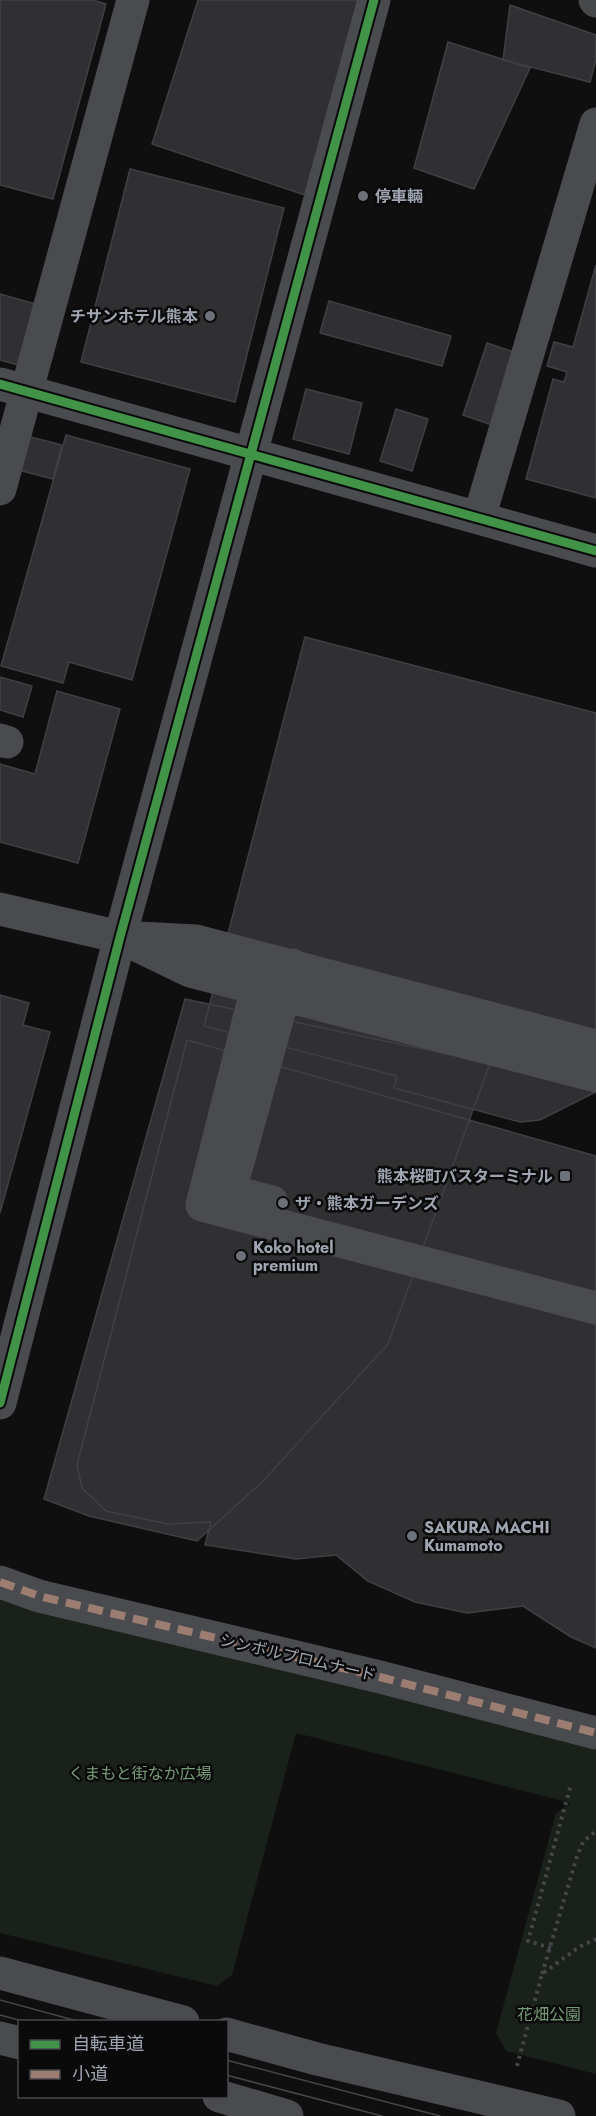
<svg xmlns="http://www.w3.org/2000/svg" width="596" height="2116" viewBox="0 0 596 2116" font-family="Jost,'Noto Sans JP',sans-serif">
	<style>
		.green { fill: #1a201a }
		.building { fill: #303032; stroke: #3e4044; stroke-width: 1.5 }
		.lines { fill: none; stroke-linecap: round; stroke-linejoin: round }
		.path { stroke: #45474a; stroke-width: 4; stroke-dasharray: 3 4.5; stroke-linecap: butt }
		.minor { stroke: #4a4b4f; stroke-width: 33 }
		.major { stroke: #46484a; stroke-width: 33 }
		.tram { stroke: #444648; stroke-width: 1.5 }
		.quiet { stroke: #9b7d72; stroke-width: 8; stroke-dasharray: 15 8; stroke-linecap: butt }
		.cycleway-casing { stroke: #0a0a0b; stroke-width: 13 }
		.cycleway { stroke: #419447; stroke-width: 9 }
		.poi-dot { fill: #6d7179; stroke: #0a0a0b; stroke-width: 2 }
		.labels { text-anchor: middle; stroke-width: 5; stroke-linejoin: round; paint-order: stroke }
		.poi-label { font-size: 16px; font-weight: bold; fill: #a0a6b1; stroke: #0a0a0b; text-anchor: start }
		.street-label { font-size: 16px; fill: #a0a6b1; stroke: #0a0a0b }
		.park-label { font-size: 16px; fill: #779c78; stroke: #0a0a0b }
	</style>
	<rect width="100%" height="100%" fill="#0f0f10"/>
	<path class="green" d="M0 1599 596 1733V2074L506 2051 496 2033 556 1813 571 1803 296 1733 232 1975 217 1986 0 1933Z"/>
	<path class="building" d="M0 0H93L106 4 53 199 0 185Z
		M198 0H358L305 195 152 144Z
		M510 5 596 35V60L590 82 503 60Z
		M448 42 530 68 474 189 414 168Z
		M130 169 284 208 235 402 81 362Z
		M596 265V498L526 479 553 379 564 382 567 372 547 366 554 342 573 347Z
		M0 294 43 306 25 367 0 360Z
		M329 301 451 336 442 366 320 333Z
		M487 343 517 353 492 425 463 415Z
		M306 389 362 403 349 454 293 439Z
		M396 409 428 419 412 471 380 461Z
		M66 435 190 469 132 680 69 662 63 683 1 666Z
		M27 436 62 445 53 479 18 470Z
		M305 637 596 713V1092L540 1120 520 1122 394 1088 397 1076 204 1026Z
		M0 677 32 686 23 717 0 710Z
		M57 691 120 709 78 863 0 842V764L35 774Z
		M0 995 29 1003 23 1025 50 1032 0 1213Z
		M185 999 490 1063 388 1344 262 1482 197 1541 89 1516 44 1499Z
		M187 1040 596 1156V1648L571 1637 523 1606 467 1613 415 1602 368 1581 336 1555 296 1559 205 1545 211 1522 168 1524 106 1511 82 1488 77 1465Z"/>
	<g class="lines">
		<path class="path" d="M551 1948 528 1941 571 1784
			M542 1974 577 1856 583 1842 596 1831
			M517 2066 542 1974 579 1947 596 1939"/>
		<path class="minor" d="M0 384 596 551
			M0 489 133 0
			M479 518 596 124
			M0 740 7 742
			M0 909 120 937 196 941 596 1046
			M132 943 190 971 596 1076
			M257 987 202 1205 596 1308
			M272 1202 230 1191 292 965
			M0 1403 120 937 374 0
			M0 1582 39 1596 380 1677 596 1733
			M0 1973 183 2022
			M226 2034 317 2059 559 2116
			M0 2038 20 2043
			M219 2096 287 2116"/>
		<path class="major" d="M595 0 596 1"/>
		<path class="tram" d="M0 2000 81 2022
			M0 2015 26 2022
			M226 2060 440 2116
			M226 2075 382 2116"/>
		<path class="quiet" d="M0 1582 39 1596 380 1677 596 1733"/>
		<g class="cycleway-casing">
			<path id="cycleway" d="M0 384 596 551
				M0 1403 120 937 374 0"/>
		</g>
		<use href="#cycleway" class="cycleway"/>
	</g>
	<g class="poi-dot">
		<circle cx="363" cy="196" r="6"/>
		<circle cx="210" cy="316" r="6"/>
		<rect x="559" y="1170" width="12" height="12" rx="3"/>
		<circle cx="283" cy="1203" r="6"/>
		<circle cx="241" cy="1256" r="6"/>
		<circle cx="412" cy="1536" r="6"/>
	</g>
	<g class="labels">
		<g class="poi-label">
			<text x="375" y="202">停車輛</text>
			<text x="198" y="322" text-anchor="end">チサンホテル熊本</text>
			<text x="553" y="1182" text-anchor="end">熊本桜町バスターミナル</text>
			<text x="295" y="1209">ザ・熊本ガーデンズ</text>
			<text x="253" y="1253">Koko hotel<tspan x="253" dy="18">premium</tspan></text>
			<text x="424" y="1533">SAKURA MACHI<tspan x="424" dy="18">Kumamoto</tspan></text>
		</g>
		<g class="street-label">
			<text transform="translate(298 1657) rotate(13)" y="6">シンボルプロムナード</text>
		</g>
		<g class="park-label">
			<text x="140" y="1779">くまもと街なか広場</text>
			<text x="549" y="2020">花畑公園</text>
		</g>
	</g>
	<rect x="18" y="2020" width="210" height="78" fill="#0a0a0b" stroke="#46484d" stroke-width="1.5"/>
	<rect x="30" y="2040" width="30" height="9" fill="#419447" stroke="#46484d" stroke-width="1.5"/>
	<text x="72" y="2050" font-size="18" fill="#a0a6b1">自転車道</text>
	<rect x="30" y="2070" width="30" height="9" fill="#9b7d72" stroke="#46484d" stroke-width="1.5"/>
	<text x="72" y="2080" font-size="18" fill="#a0a6b1">小道</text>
</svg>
